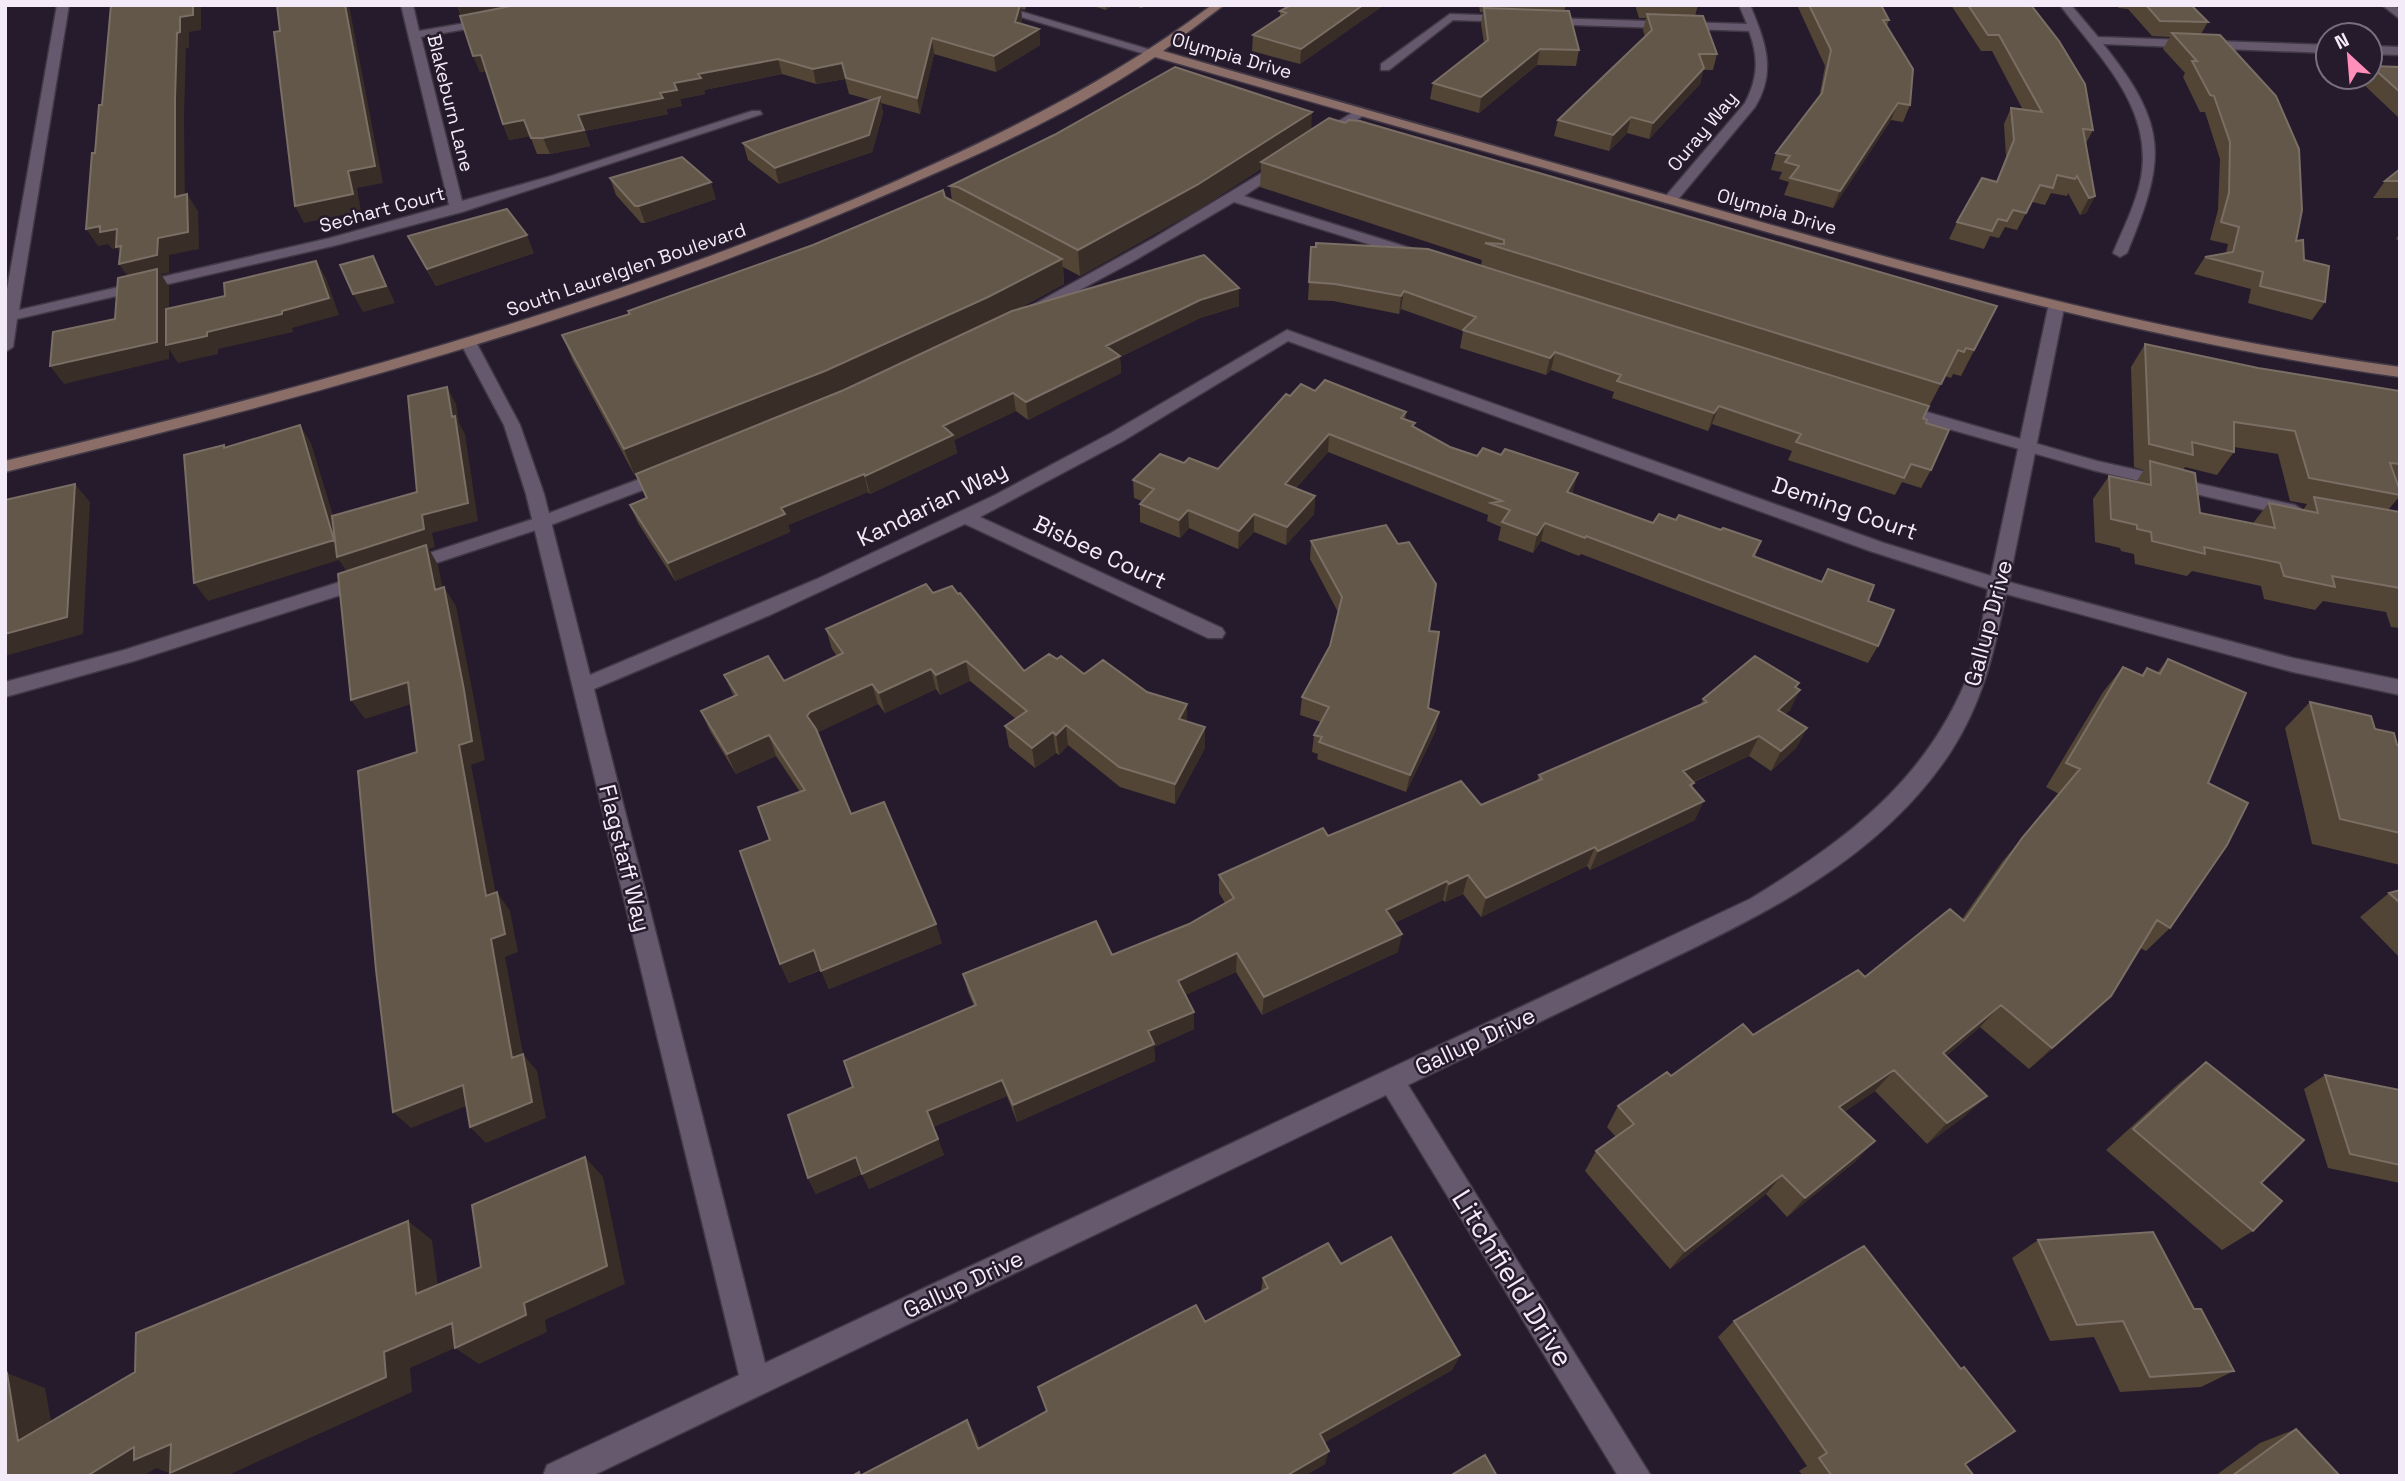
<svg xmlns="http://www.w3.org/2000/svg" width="2405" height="1481" viewBox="0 0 2405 1481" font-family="'Space Grotesk',sans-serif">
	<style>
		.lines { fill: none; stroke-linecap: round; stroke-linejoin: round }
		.lane-casing { stroke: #413846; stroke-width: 3 }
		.street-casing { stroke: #413846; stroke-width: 3 }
		.secondary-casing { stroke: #413846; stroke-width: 3 }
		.lane { fill: #66596d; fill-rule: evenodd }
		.street { fill: #66596d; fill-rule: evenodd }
		.secondary { fill: #8c6e68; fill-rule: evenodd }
		.wall { fill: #524535; fill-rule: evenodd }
		.shaded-wall { fill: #392d28 }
		.building { fill: #63574a; stroke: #7a6e65; stroke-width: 2 }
		.labels { text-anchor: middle; stroke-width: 5; stroke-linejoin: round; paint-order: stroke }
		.far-street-label { font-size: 19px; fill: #f3ebf7; stroke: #261b2c }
		.street-label { font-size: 23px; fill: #f3ebf7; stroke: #261b2c }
		.near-street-label { font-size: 28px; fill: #f3ebf7; stroke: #261b2c }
	</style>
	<rect width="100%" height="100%" fill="#261b2c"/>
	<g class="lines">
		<g class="lane-casing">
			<path id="lane" d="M1360 108 1364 109V115L1326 141H1316V135Z
				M1283 160 1288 161V167L1244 196 1423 252 1425 255 1423 258H1413L1234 202 1132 262 1035 314 1030 316 1022 311 1154 238Z
				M1899 404 2097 461 2295 505 2304 511 2295 517 2096 471 1893 413 1891 409Z
				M666 469 675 475 672 479 548 526 409 572 402 570 400 566 402 562 536 518Z
				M365 574 372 575 374 580 372 585 134 661 5 697V682L124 650Z"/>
		</g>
		<g class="street-casing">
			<path id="street" d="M57 5H69L19 310 330 238 449 205 401 5H413L419 31 489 19 495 22 489 25 421 37 462 201 548 177 752 111H760L762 114 462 212 333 246 17 319 13 347 5 352V301Z
				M981 5H999L1158 52 1148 55Z
				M1739 5H1750C1765 41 1777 71 1755 107L1675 203H1665V197L1745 103C1758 78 1759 58 1749 31L1546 24 1540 21 1546 18 1747 24Z
				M2060 5H2071L2098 37 2328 45V53L2103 44C2169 126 2166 159 2127 253L2120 257 2113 253C2123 229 2136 204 2141 178 2154 107 2098 56 2060 5Z
				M2382 5H2394L2400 10V19Z
				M1450 14 1510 16 1516 19 1510 22 1453 20 1389 70H1381V64Z
				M2370 46 2400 47V55L2370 54Z
				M2056 303 2064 308 2009 582 2293 658 2400 680V695L2293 672 2006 594C1994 653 1983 702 1950 753 1875 866 1750 921 1633 977 1558 1013 1483 1049 1408 1085L1651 1476H1618L1386 1095 592 1476H543L547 1465 739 1375 526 494 504 425 461 344 463 341 469 339 477 344 520 425 544 494 590 675 817 579 995 495 1111 433 1287 330 1884 543 1991 576 2048 308ZM1288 341 1870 551 1988 589C1983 615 1980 643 1971 668 1929 779 1848 839 1750 899L765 1363 594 689 770 615 965 524 1208 638H1222L1225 633 1222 628 980 517 1123 441Z"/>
		</g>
		<g class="secondary-casing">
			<path id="secondary" d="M1212 5H1224L1163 51C1346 104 1529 156 1712 208 1940 273 2164 335 2400 367V377C2164 344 1937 281 1708 215 1524 162 1339 110 1155 57 1065 118 963 162 864 204 587 323 297 400 5 472V461C293 391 579 315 852 200 978 146 1102 88 1212 5Z"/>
		</g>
		<use href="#lane" class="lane"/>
		<use href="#street" class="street"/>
		<use href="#secondary" class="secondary"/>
	</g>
	<path class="wall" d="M457 5H1027L1025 10 1021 9 1022 20 1021 23 1039 29 1040 45 996 72 934 54 920 114 881 103 883 113 872 152 779 184 748 160 743 143 871 100 849 94 845 79 816 84 782 74 704 90 705 94 680 99 682 106 666 109 668 114 585 131 590 146 550 154H537L530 136 509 140 503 124 486 71 480 72Z
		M1090 5H1113L1106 10Z
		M1127 5H1147L1142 8Z
		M1291 5H1384L1300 64 1252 51 1253 35 1280 17V11Z
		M1479 5H1566L1564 11 1579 50 1576 66 1537 65 1479 113 1430 99 1433 83 1484 43 1481 24 1483 12H1480Z
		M1635 5H1698L1695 16 1717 54 1713 70H1703L1700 84 1649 139 1627 133 1609 151 1554 136 1558 120 1645 37 1643 30 1646 18H1639Z
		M1797 5H1881L1889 20 1887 26 1910 105 1903 122 1891 120 1833 208 1784 195 1789 182 1779 179 1782 172 1771 170 1776 153 1819 98 1825 66Z
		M1951 5H2031L2093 130 2085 145 2095 196 2086 213 2080 215 2068 193 2067 196 2051 193 2045 205 2032 202 2017 230 2005 227 1999 238 1990 236 1984 249 1949 239 1957 222 1996 182 2006 157 2004 124 2011 108 2023 110 1992 51H1981Z
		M2116 5H2191L2208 22 2201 34 2296 241 2304 260 2325 302 2312 320 2248 303 2251 289 2194 274 2205 257 2226 253 2228 244 2210 240 2218 210 2220 159 2205 112H2200L2183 77 2185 73 2163 49 2170 37 2152 36 2128 9 2119 8Z
		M2371 66 2400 67V119L2361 82 2364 77H2370V67Z
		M1345 123 1997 306 1961 376 1953 374 1951 378 1945 376 1923 418 1926 423 1931 470 1921 488 1902 482 1895 495 1788 460 1792 451 1712 424 1708 431 1612 398 1614 392 1551 370 1546 375 1460 348 1463 331 1401 309 1399 314 1333 301 1308 300 1311 247 1481 265 1482 260 1260 187 1261 169 1197 210 1080 276 1063 267 1064 284 1016 310 1239 306 1200 318 1120 357 1121 373 1028 420 1016 411 954 440 957 453 870 494 868 492 788 525 790 532 675 581 638 523 630 505 646 499 637 475 635 476 573 361 562 335 629 315 628 311 945 197 952 201 950 186 1311 130Z
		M2400 169V198H2373L2385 181Z
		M610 178 716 199 645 223H641L616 195Z
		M2400 233V241L2396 239Z
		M408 236 534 253 436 286 417 253Z
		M2145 344 2258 368 2400 391V496L2388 510 2400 512V628L2391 627 2386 612 2323 601 2315 610 2264 599 2261 586 2192 571 2187 576 2135 564 2134 554 2121 551 2120 548 2095 542 2093 499 2109 476 2136 482 2144 470 2134 467 2131 367ZM2234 447 2278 454 2290 501 2307 504 2303 510 2269 503 2253 523 2200 513 2183 470 2185 467 2217 475 2234 452Z
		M1315 391 1406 412 1405 419 1414 427 1450 447 1573 491 1572 494 1653 523 1676 520 1721 530 1761 541 1755 557 1868 601 1878 646 1868 663 1581 554 1579 556 1541 541 1533 553 1498 540 1501 527 1487 521 1488 515 1328 452 1296 488 1315 496 1314 514 1286 545 1254 532 1238 549 1189 528 1180 538 1140 522V504L1142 501 1134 498 1133 480 1184 463 1218 469 1290 396Z
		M1311 541 1429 631 1428 708 1436 730 1406 792 1317 759 1318 754 1312 752 1314 735 1321 722 1300 715 1302 697 1330 646 1338 612 1310 559Z
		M933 593 1024 671 1057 659 1084 674 1187 704V722L1205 727V748L1175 804 1120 787 1068 745 1059 755 1056 753 1035 768 1009 747 1005 726 1016 719 970 681 940 695 936 689 885 713 878 704 817 732 851 814 942 943 829 989 821 970 789 983 780 964 770 840 800 792 776 756 736 774 710 731 701 711 734 697 724 675 784 681 837 656 832 649 826 629Z
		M2168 659 2208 783 2170 928 2146 951 2140 948 2088 1018 2029 1069 1980 1027 1946 1056 1965 1116 1927 1144 1875 1091 1844 1112 1856 1161 1787 1217 1766 1194 1670 1269 1585 1171 1596 1151 1616 1137 1607 1127 1618 1106 1671 1076 1865 977 1962 919 2002 862 2059 794 2046 787 2103 692 2123 667 2141 675 2147 668 2157 673Z
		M1797 688 1790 710 1785 714 1807 728 1796 748 1771 771 1749 756 1694 782 1692 787 1695 820 1590 870 1587 866 1481 917 1463 894 1445 902 1443 900 1394 923 1398 952 1262 1015 1236 972 1185 995 1194 1012V1029L1154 1047 1155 1061 1017 1122 1007 1096 933 1127 944 1155 869 1189 862 1174 816 1194 808 1178 853 1087 974 1006 968 992 963 974 1112 955 1189 924 1225 903 1219 893V875L1328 836 1481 805 1537 781 1539 775 1701 704 1703 699Z
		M2310 702 2400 746V865L2312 844 2285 728Z
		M2400 890V958L2360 917 2389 893Z
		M2206 1062 2261 1183 2253 1231 2222 1250 2106 1150 2178 1084Z
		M2325 1075 2400 1090V1183L2328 1168 2304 1089Z
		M2038 1240 2194 1309 2234 1371 2201 1387 2120 1392 2094 1337 2050 1341 2012 1258Z
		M1341 1264 1460 1355 1452 1370 1325 1442V1464L1304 1476H852L859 1472 861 1475 975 1434 980 1448 1047 1411 1038 1387 1205 1322 1261 1291 1263 1278Z
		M1734 1321 1961 1369 1965 1464 1974 1476H1803L1799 1471 1807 1466 1718 1337Z
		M2296 1429 2340 1476H2215L2260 1443Z"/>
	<path class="shaded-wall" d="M193 5H201V30L189 32V48H186L184 115 185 214 175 197V99L177 33 180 17Z
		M345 5H349L383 183 357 188 361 211 304 223 295 206 348 171Z
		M457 5H548L463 20Z
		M1021 5 1022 20 1017 37 1015 22Z
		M1106 5H1113L1106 10Z
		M1363 5H1384L1300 64 1301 49Z
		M1039 29 1040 45 996 72 994 56Z
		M932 38 934 54 920 114 917 98Z
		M1540 49 1537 65 1479 113 1481 97Z
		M481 55 487 71 480 72 473 56Z
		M778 59 782 74 704 90 705 94 680 99 682 106 666 109 668 114 585 131 590 146 550 154 543 138 578 115 660 93 674 83 698 74Z
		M842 63 845 79 816 84 813 69Z
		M1704 68 1700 84 1649 139 1653 123Z
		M880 97 883 113 872 152 779 184 775 168Z
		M1898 103 1891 120 1833 208 1840 191Z
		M1312 112 1311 136 1261 162V169L1197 210 1080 276 1078 250Z
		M1631 117 1627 133 1609 151 1613 135Z
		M524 120 531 136 509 140 503 124Z
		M711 182 716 199 645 223 639 206Z
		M187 194 198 211 199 249 169 255V273L161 274 169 287V345L207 332 282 311 316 261 326 278 339 315 292 328 293 332 218 349V354L178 363 169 349V359L64 384 50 366 157 342 131 281 119 264 127 262 117 248 112 249 108 244 98 246 86 229 100 226 117 229 158 238Z
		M2095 196 2086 213 2080 215 2089 198Z
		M527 235 534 253 436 286 427 269Z
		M373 256 382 274 395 303 363 312 353 294Z
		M1062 259 1064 284 991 323 832 397 635 476 624 449Z
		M1239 288V306L1200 318 1120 357 1121 373 1028 420 1026 402 1106 346 1200 300Z
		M1404 291 1401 309 1399 314 1401 296Z
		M1555 352 1551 370 1546 375 1550 358Z
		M447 387 456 404 459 423 465 434 478 521 432 533 435 547 429 549 438 565 447 610 349 575 339 560 208 601 194 583 300 425 311 443 345 555 422 515 452 417Z
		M1013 393 1016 411 954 440 957 453 870 494 865 476 943 426Z
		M1719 406 1712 424 1708 431 1714 413Z
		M1329 434 1328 452 1284 502 1285 484Z
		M1578 473 1573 491 1562 510 1567 492Z
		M864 474 868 492 788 525 790 532 675 581 668 563 781 508Z
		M75 484 90 502 83 634 5 656V634Z
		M1315 496 1314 514 1286 545 1287 527Z
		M1188 510 1189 528 1180 538 1179 520Z
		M1254 514V532L1238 549 1239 531Z
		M1545 523 1541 541 1533 553 1537 535Z
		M444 587 456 606 476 710 485 760 471 765 500 915 486 896 459 745Z
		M966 661 970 681 940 695 936 675Z
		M931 669 936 689 885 713 879 693Z
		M408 682 421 701 365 719 351 700Z
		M1799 683 1792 697 1800 690 1790 710 1768 730 1778 710 1795 687Z
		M872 684 878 704 817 733 807 716 810 712Z
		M1187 704V725L1179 719Z
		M1439 712 1436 730 1406 792 1410 775Z
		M1066 725 1068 745 1059 755 1056 735Z
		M1205 727V748L1175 804V784Z
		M1807 728 1796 748 1771 771 1781 751Z
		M1053 732 1056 753 1035 768 1032 748Z
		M769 735 776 756 736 774 727 754Z
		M1759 736 1749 756 1675 790 1683 771Z
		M1704 801 1695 820 1590 870 1598 851Z
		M1595 847 1587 866 1481 917 1486 898Z
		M1468 875 1463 894 1445 902 1449 884Z
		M1447 881 1443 900 1382 929 1386 910Z
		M497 892 510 911 518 952 505 957 527 1075 512 1058 491 939Z
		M936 924 942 943 829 989 821 971Z
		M1402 934 1398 952 1262 1015 1264 997Z
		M814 950 822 969 789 983 780 964Z
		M1237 953 1236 972 1179 998 1178 981Z
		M2111 996 2088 1018 2029 1069 2052 1048Z
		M2001 1005 1980 1027 1923 1075 1943 1053Z
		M1194 1012V1029L1154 1047 1155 1061 1017 1122 1013 1105 1148 1031Z
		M523 1054 537 1071 546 1118 486 1143 470 1127Z
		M1894 1070 1875 1091 1822 1127 1839 1107Z
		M1002 1080 1007 1096 933 1127 927 1111Z
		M463 1085 479 1101 411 1128 393 1112Z
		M1987 1096 1965 1116 1927 1144 1947 1123Z
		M938 1139 944 1155 869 1189 862 1174 816 1194 808 1178 856 1157Z
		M1875 1141 1856 1161 1787 1217 1805 1198Z
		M585 1157 603 1177 625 1284 545 1320 547 1332 479 1364 455 1348 410 1368 412 1392 226 1476H178L170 1473 384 1352 452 1323 524 1303Z
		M1782 1175 1766 1194 1670 1269 1685 1251Z
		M408 1221 432 1240 441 1311 416 1294Z
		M1460 1355 1452 1370 1317 1447 1320 1434Z
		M7 1373 45 1388 57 1454 18 1441Z
		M967 1420 975 1434 985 1462 978 1449Z
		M171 1444 205 1457 169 1473 156 1468 144 1476H87L134 1447Z
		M1329 1451 1325 1464 1304 1476H1286Z"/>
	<path class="building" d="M111 5H193V15L180 17V32L177 33 175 99V197L187 194 188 232 158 238 157 255 119 264 121 246 116 247 117 229 100 232V226L86 229 92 153H95L99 105H102Z
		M277 5H345L375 166 348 171 353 194 295 206 274 32 280 31Z
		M516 5H1020L1015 22 1039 29 994 56 932 38 917 98 846 78 842 63 813 69 778 59 698 74 701 78 674 83 677 90 660 93 663 98 578 115 584 130 543 138H531L524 120 503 124 481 55 473 56 460 16Z
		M1291 5H1363L1301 49 1253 35 1286 13 1280 11Z
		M1809 5H1881L1889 20H1883L1913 69 1910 105 1898 103 1840 191 1790 178 1799 166 1785 162 1790 156 1776 153 1822 93 1831 50Z
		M1968 5H2031L2059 41 2085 84 2093 130 2083 129 2095 196 2089 198 2077 176 2075 179 2057 175 2053 188 2040 185 2026 213 2013 210 2007 221 1998 219 1992 231 1957 222 1982 178 1997 182 2014 140 2011 108 2042 112 1999 35H1988Z
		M2146 5H2191L2208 22 2160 21Z
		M1484 8 1569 11 1579 50 1540 49 1481 97 1433 83 1488 40Z
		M1647 14 1703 16 1717 54H1699L1704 68 1653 123 1631 117 1613 135 1558 120 1652 30Z
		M2172 33 2220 35 2276 96 2299 149 2302 210 2296 241 2303 240 2304 260 2329 266 2325 302 2260 286 2263 272 2205 257 2233 252 2239 227 2221 222 2229 193 2230 142 2214 96 2210 95 2192 61H2197Z
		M2371 66 2400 67V92Z
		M1175 67 1312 112 1197 185 1078 250 958 187 950 186 1054 135Z
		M880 97 869 135 775 168 743 143Z
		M1329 118 1345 123 1349 120 1360 121 1997 306 1974 350 1966 348 1964 352 1958 350 1941 384 1485 243 1504 244V240L1261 162Z
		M682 157 711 182 639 206H635L610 178Z
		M2400 169V181H2385Z
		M943 190 945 197 1062 259 988 297 825 371 624 449 562 335 630 314 628 311 813 245Z
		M507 209 527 235 427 269 408 236Z
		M1316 243 1428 249 1929 406 1923 418 1927 420 1926 423 1949 430 1931 470 1911 464 1904 478 1796 442 1801 434 1719 406 1714 413 1617 381 1621 375 1555 352 1550 358 1463 330 1476 317 1404 291 1401 296 1335 284 1309 282 1311 247H1316Z
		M1204 255 1239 288 1200 300 1106 346 1120 356 1026 402 1013 393 943 426 953 435 865 476 864 474 781 508 785 514 668 563 630 505 647 498 636 474 844 390 1012 311Z
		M373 256 386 286 353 294 340 265Z
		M316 261 329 298 282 311V314L207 332V336L166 345V309L225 296 224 283Z
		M157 269V342L50 366 53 332 115 319 118 278Z
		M2145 344 2258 368 2400 391V464L2390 463 2400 491V495L2309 478 2295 431 2234 422V452L2192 442 2193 455 2149 444Z
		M1325 380 1406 412 1401 418 1415 423 1412 426 1450 447 1477 456 1483 448 1501 455 1505 449 1578 473 1567 492 1653 523 1659 514 1676 520 1679 515 1721 530 1723 528 1761 541 1753 556 1822 582 1828 569 1874 585 1868 601 1894 610 1878 646 1586 536 1585 538 1545 523 1537 535 1502 522 1510 510 1491 503 1502 501 1329 434 1285 484 1315 496 1287 527 1254 514 1239 531 1188 510 1179 520 1140 504 1154 489 1133 480 1160 454 1184 463 1189 458 1218 469 1286 394 1290 396 1301 384 1315 391Z
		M447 387 452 417 455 416 468 503 422 515 424 529 337 557 332 516 417 492 408 396Z
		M300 425 334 540 194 583 184 455 224 445V448Z
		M2150 461 2195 473 2200 513 2275 528 2269 503 2318 513 2314 497 2400 512V588L2332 576 2335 587 2284 576 2280 563 2204 547 2205 554 2152 541 2151 532 2137 529V525L2111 519 2109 476 2151 485Z
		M75 484 67 617 5 634V500Z
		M1386 525 1398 544 1409 542 1436 584 1429 631 1439 632 1428 708 1439 712 1410 775 1319 742 1322 737 1314 735 1329 707 1302 697 1330 646 1342 597 1311 541Z
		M426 545 435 590 444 587 464 690 472 741 459 745 486 896 497 892 505 934 491 939 512 1058 523 1054 532 1102 470 1127 463 1085 393 1112 376 970 358 771 417 752 408 682 351 700 338 574Z
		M926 584 933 593 952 586 958 594 960 593 1024 671 1049 654 1057 659 1061 656 1084 674 1103 660 1147 692 1187 704 1179 719 1205 727 1175 784 1119 767 1066 725 1056 735 1053 732 1032 748 1005 726 1027 711 966 661 936 675 931 669 879 693 872 684 810 712 807 716 816 729 851 814 884 802 936 924 821 971 814 950 780 964 740 851 770 840 758 807 805 790 769 735 727 754 701 711 737 695 724 675 768 656 784 681 843 653 826 629Z
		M1755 656 1799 683 1795 687 1800 690 1778 710 1807 728 1781 751 1759 736 1683 771 1694 783 1690 785 1704 801 1598 851 1595 847 1486 898 1468 875 1449 884 1447 881 1386 910 1402 934 1264 997 1237 953 1178 981 1194 1012 1148 1031 1154 1044 1013 1105 1002 1080 927 1111 938 1139 862 1174 856 1157 808 1178 788 1115 853 1087 844 1061 976 1005 963 974 1096 921 1112 955 1189 924 1234 898 1219 875 1323 828 1328 836 1461 781 1481 805 1542 779 1539 775 1707 702 1703 699Z
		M2168 659 2246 693 2208 783 2248 803 2227 845 2170 928 2157 920 2111 996 2052 1048 2001 1005 1943 1053 1987 1096 1947 1123 1894 1070 1839 1107 1875 1141 1805 1198 1782 1175 1685 1251 1596 1151 1634 1124 1618 1106 1667 1072 1671 1076 1743 1024 1753 1035 1858 970 1865 977 1950 909 1964 921 2022 838 2080 769 2066 763 2123 667 2143 676 2147 668 2160 674Z
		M2310 702 2371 716 2375 729 2394 733 2397 745 2400 746V833L2340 819Z
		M2400 890V903L2389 893Z
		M2206 1062 2304 1140 2261 1183 2282 1201 2253 1231 2133 1129Z
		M2325 1075 2400 1090V1165L2350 1154Z
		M585 1157 607 1266 524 1303 526 1315 455 1348 452 1323 384 1352 386 1377 170 1473 171 1444 134 1460V1447L87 1476H5V1374L7 1373 18 1441 135 1372 136 1333 408 1221 416 1294 481 1267 472 1205Z
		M2153 1232 2194 1309H2201L2234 1371 2150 1377 2123 1321 2077 1325 2038 1240Z
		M1391 1237 1460 1355 1320 1434 1329 1451 1286 1476H852L859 1472 860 1476 967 1420 978 1449 1047 1411 1038 1387 1196 1305 1205 1322 1268 1288 1263 1278 1328 1243 1341 1264Z
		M1864 1246 1961 1369 1964 1367 2015 1431 1965 1464 1974 1476H1832L1819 1458 1827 1453 1734 1321Z
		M2296 1429 2340 1476H2232Z
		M1485 1455 1497 1476H1450Z"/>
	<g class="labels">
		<g class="far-street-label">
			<text transform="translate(1232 55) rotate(16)" y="7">Olympia Drive</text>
			<text transform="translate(451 103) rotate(76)" y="7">Blakeburn Lane</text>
			<text transform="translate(1702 131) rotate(-50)" y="7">Ouray Way</text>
			<text transform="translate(382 209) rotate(-15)" y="7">Sechart Court</text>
			<text transform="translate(1777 211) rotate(16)" y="7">Olympia Drive</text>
			<text transform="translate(626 269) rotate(-19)" y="7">South Laurelglen Boulevard</text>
		</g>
		<g class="street-label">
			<text transform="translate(932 504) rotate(-26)" y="8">Kandarian Way</text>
			<text transform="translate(1845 508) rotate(19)" y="8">Deming Court</text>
			<text transform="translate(1100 552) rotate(25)" y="8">Bisbee Court</text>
			<text transform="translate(1988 623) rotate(-75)" y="8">Gallup Drive</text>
			<text transform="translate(625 858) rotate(76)" y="8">Flagstaff Way</text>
			<text transform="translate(1475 1041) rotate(-25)" y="8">Gallup Drive</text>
			<text transform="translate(963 1284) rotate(-25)" y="8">Gallup Drive</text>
		</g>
		<g class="near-street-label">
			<text transform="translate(1513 1278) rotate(58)" y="10">Litchfield Drive</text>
		</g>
	</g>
	<rect width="2405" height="1481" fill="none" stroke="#f3ebf7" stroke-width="14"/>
	<g transform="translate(2349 56) rotate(334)"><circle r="33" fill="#261b2c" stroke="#786e7d" stroke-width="2"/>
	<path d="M0-5L12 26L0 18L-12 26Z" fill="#ff8ebb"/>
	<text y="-10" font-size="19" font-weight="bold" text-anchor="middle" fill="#f3ebf7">N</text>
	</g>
</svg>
